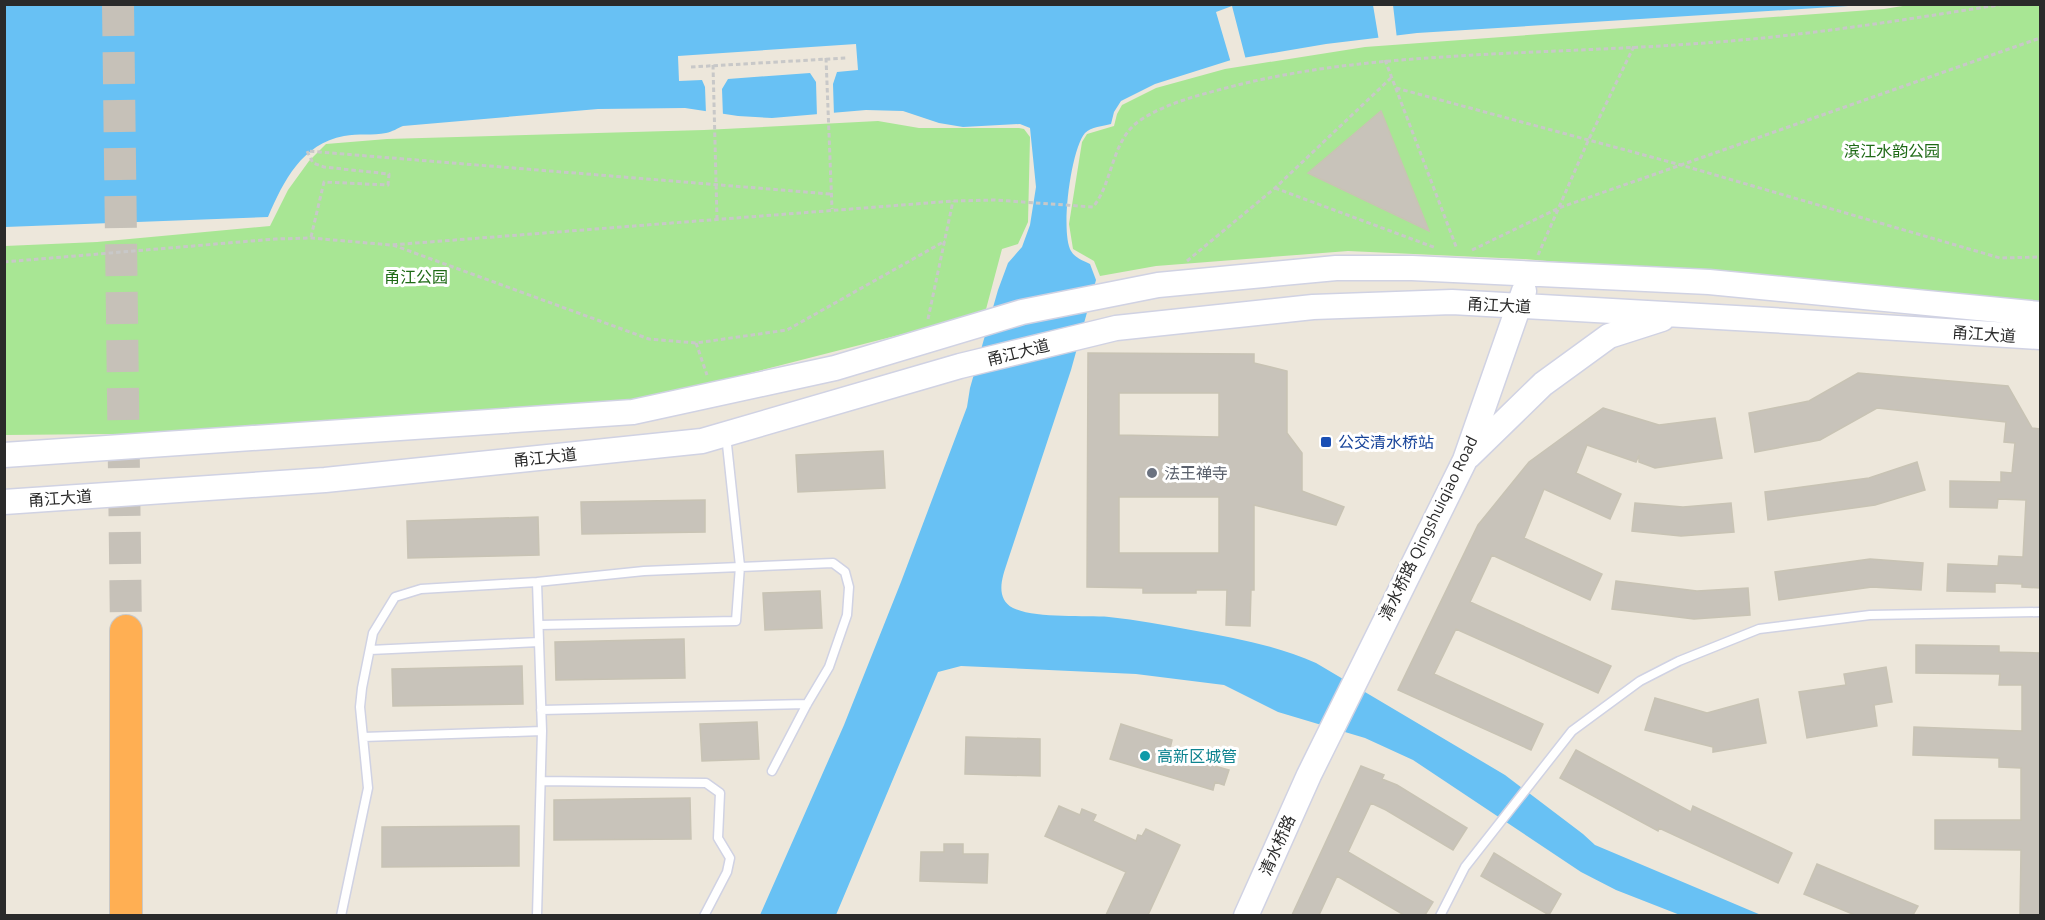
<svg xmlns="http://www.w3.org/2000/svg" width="2045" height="920" viewBox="0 0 2045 920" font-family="Ubuntu,'Noto Sans SC',sans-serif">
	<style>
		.green { fill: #a8e694 }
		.water { fill: #68c1f4 }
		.pier { fill: #ede7db }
		.building { fill: #c8c3ba; stroke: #c8c3b4; stroke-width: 1.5; fill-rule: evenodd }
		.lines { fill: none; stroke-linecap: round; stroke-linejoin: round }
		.highway-tunnel { stroke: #c6c1b8; stroke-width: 32; stroke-dasharray: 32 16; stroke-linecap: butt }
		.lane-casing { stroke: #d0d2e3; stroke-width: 11 }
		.secondary-casing { stroke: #d0d2e3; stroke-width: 27 }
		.highway-casing { stroke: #c8c8c8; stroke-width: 34 }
		.path { stroke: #c8c8c8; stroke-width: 3; stroke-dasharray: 4.5 3; stroke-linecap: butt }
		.lane { stroke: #fff; stroke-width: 8 }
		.secondary { stroke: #fff; stroke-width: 24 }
		.highway { stroke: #ffaf53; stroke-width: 32 }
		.transit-dot { fill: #1a4fb4; stroke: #fff; stroke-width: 2 }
		.worship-dot { fill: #6b7280; stroke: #fff; stroke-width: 2 }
		.culture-dot { fill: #0f9aa8; stroke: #fff; stroke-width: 2 }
		.labels { text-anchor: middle; stroke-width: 6; stroke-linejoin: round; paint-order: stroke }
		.park-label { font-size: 16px; fill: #1f6a16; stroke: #fff }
		.street-label { font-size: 16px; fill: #2a2a2a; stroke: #fff }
		.transit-label { font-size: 16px; fill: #164399; stroke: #fff; text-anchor: start }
		.worship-label { font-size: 16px; fill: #5b616d; stroke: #fff; text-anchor: start }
		.culture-label { font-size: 16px; fill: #0d838f; stroke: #fff; text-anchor: start }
	</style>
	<rect width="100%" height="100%" fill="#ede7db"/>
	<path class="green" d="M1909 5H2040V304L1523 259 1348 251 1156 266 1100 276 1094 261 1073 249 1069 224 1082 142 1087 134 1114 126 1117 114 1122 105 1156 88 1225 69 1365 47 1884 9Z
		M878 121 919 128H1019L1024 129 1030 137 1028 222 1018 244 1002 249 985 313 676 392 605 404 214 433 5 435V246L97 242 270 226 288 190 309 161 326 144 387 139 704 130Z"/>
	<path class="water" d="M5 5H1864L1417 33 1326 44 1231 60 1155 84 1121 101 1114 112 1111 124C1103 126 1091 127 1085 133 1071 149 1060 232 1071 251 1075 258 1084 261 1090 264L1096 280 1071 370 1007 563C1002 578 995 598 1013 608 1035 619 1084 615 1109 617 1137 620 1164 625 1191 630 1234 638 1276 645 1316 663L1505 775 1583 834 1595 845 1761 915H1680L1616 890 1581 872 1413 760 1365 738 1278 712 1224 685 1136 674 961 666 938 672 836 915H760L844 725 901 582 967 407 970 388 998 290 1008 263 1022 247 1030 225 1036 187 1030 128 1020 124 963 127 939 123 903 111 866 110 772 118 738 116 685 108 598 109 403 126C398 128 392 132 386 133 373 136 358 133 344 136 302 144 284 180 268 217L5 227Z"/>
	<path class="pier" d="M1373 5H1393L1397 39 1379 41Z
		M1232 6 1246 60 1231 63 1216 12Z
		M856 44 858 70 837 72 833 84 834 116 817 117 816 82 810 73 728 79 722 89 723 117 706 114 705 87 702 80 679 81 678 56Z"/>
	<path class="building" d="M1381 111 1429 231 1308 173Z
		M1088 353 1254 354V363L1287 371V433L1302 453V491L1344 507 1336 525 1254 505V590H1251L1250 626 1226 625 1227 590H1196V593H1143V588L1087 587ZM1119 393H1219V437L1119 435ZM1119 497H1219V553H1119Z
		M1858 373 2008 386 2032 428 2040 429V588L2022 587V584L1995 583V592L1947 591 1948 564 1998 566 1999 556 2023 557 2026 500 1998 499 1997 508 1950 507V481L2001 482V472L2012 473 2015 443 2004 442 2006 422 1877 408 1820 440 1755 452 1749 413 1809 401Z
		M1603 408 1659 425 1715 418 1722 458 1655 468 1639 462V455L1636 462 1587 445 1576 473 1621 494 1610 519 1544 489 1524 538 1602 574 1590 600 1492 555 1470 602 1611 666 1598 693 1456 629 1434 674 1543 724 1531 750 1398 690 1478 525 1529 462Z
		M883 451 885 488 798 492 796 455Z
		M1917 462 1925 490 1875 505 1768 520 1765 492 1869 478Z
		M705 500V532L582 534 581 502Z
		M1635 503 1683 507 1731 503 1734 532 1681 536 1632 531Z
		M538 517 539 555 408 558 407 521Z
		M1870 559 1923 563 1921 590 1872 587 1779 600 1775 572Z
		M1616 581 1697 591 1748 588 1750 615 1694 619 1612 609Z
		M820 591 822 628 765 630 763 593Z
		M684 639 685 678 556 680 555 642Z
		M1916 645 1999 646V652L2040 653V915H2020L2021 850 1935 849V820H2021V768L1999 767V758L1913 755 1914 727 2022 731V685H1999L2000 674 1916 673Z
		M522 666 523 704 393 706 392 669Z
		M1886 667 1892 702 1874 705 1877 726 1807 738 1799 692 1846 685 1844 674Z
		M1655 698 1707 713 1758 699 1766 743 1713 752V747L1645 730Z
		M757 722 759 759 702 761 700 724Z
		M1121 724 1172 740 1169 753 1229 770 1224 785 1215 782 1213 790 1110 759Z
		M966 737 1040 739V776L965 774Z
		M1576 750 1691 812 1693 806 1792 853 1778 883 1659 828 1658 831 1560 778Z
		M1361 766 1384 775 1382 779 1397 785 1467 828 1453 850 1386 810 1371 803 1348 852 1433 902 1425 915H1404L1337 876 1319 915H1292Z
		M690 798 691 839 554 840V800Z
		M1059 806 1080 815 1082 809 1096 815 1093 821 1136 841 1138 835 1142 836 1146 829 1180 845 1148 915H1106L1126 872 1045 836Z
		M519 826V866L382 867V827Z
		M944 844H963V854H988L987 883 920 881 921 852H944Z
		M1494 853 1561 894 1549 915 1481 876Z
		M1817 864 1918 906 1913 915H1855L1804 894Z"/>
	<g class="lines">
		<path class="highway-tunnel" d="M118 4 126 631"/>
		<g class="lane-casing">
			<path id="lane" d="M539 625 736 621 740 566 726 435
				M370 650 539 642
				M541 710 807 704
				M363 737 542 731
				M541 781 706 783 720 793 718 838 730 858 727 872 704 916
				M341 916 368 788 360 707 362 688 373 633 395 597 421 589 537 582 644 571 833 563 845 572 849 587 847 615 829 667 807 704 772 771
				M537 916 542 731 537 582
				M1440 916 1465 867 1572 731 1640 681 1679 661 1759 629 1870 615 2040 612"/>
		</g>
		<g class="secondary-casing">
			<path id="secondary" d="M4 455 633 412 835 368 1022 312 1158 285 1336 268H1412L1709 282 2040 314
				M1469 456 1543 384 1609 336 1662 319
				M4 502 325 480 702 441 960 366 1116 328 1313 307 1452 302 1771 320 2040 337
				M1246 916 1309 775 1465 460 1524 291"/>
		</g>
		<g class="highway-casing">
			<path id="highway" d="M126 916V631"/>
		</g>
		<path class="path" d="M826 58 832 209
			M1385 60 1457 249
			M713 65 717 219
			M691 67 846 58
			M1396 88 1681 165 2000 258 2040 257
			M1275 188 1436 248
			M311 237 324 182 388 185 389 174 324 167 313 163 307 151 830 194
			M393 245 649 339 696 343 787 330 945 241
			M1472 250 1559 208 2040 38
			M1538 255 1588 141 1634 46
			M1187 261 1275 188 1392 77
			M4 262 275 239 311 238 391 245 953 201 995 200 1093 207C1113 183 1111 141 1139 121 1166 103 1199 95 1230 87 1310 66 1391 60 1473 55 1566 50 1659 48 1752 39 1837 31 1921 17 2005 4
			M928 319 953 201
			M696 343 707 375"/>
		<use href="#lane" class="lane"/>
		<use href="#secondary" class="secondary"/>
		<use href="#highway" class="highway"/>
	</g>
	<rect class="transit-dot" x="1320" y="436" width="12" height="12" rx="3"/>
	<circle class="worship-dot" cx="1152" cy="473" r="6"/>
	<circle class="culture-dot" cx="1145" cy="756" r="6"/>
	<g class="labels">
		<g class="park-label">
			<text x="1892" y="157">滨江水韵公园</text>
			<text x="416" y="283">甬江公园</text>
		</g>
		<g class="street-label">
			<text transform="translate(1499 305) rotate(3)" y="6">甬江大道</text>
			<text transform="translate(1984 334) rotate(4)" y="6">甬江大道</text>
			<text transform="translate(1018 352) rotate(-14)" y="6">甬江大道</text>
			<text transform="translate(545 457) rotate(-6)" y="6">甬江大道</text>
			<text transform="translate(60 498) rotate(-4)" y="6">甬江大道</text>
			<text transform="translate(1428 528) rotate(-64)" y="6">清水桥路 Qingshuiqiao Road</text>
			<text transform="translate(1277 845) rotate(-66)" y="6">清水桥路</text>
		</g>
		<g class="transit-label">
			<text x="1338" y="448">公交清水桥站</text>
		</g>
		<g class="worship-label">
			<text x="1164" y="479">法王禅寺</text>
		</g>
		<g class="culture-label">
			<text x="1157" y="762">高新区城管</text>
		</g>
	</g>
	<rect width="2045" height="920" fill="none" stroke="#2a2a2a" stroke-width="12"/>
</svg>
